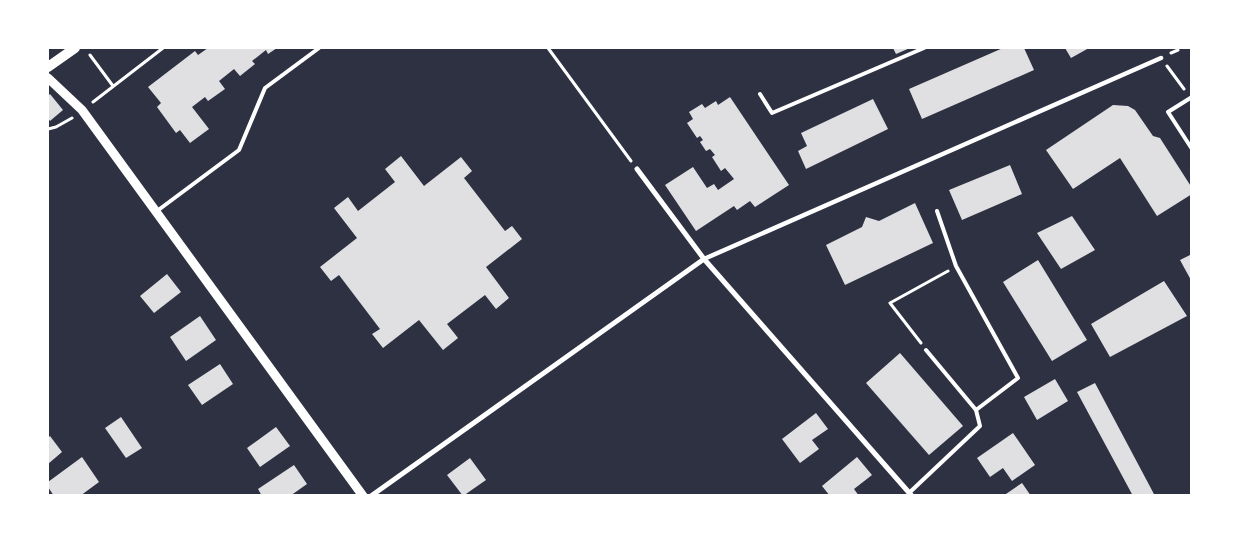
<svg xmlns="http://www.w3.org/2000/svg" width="1239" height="543" viewBox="0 0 1239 543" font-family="Inter,sans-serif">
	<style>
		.building { fill: #e0e0e3 }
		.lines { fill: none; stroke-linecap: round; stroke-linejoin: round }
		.path { stroke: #fff; stroke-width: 3 }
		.service { stroke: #fff; stroke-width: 4 }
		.pedestrian { stroke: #fff; stroke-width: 4.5 }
		.minor { stroke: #fff; stroke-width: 5 }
		.tertiary { stroke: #fff; stroke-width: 9 }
		.secondary { stroke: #fff; stroke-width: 10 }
	</style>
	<rect width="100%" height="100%" fill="#2d3142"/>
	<path class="building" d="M208 48H277L268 54 266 50 252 61 255 64 240 76 234 69 219 81 225 89 208 101 205 97 192 107 209 129 190 143 180 130 176 133 157 107 161 103 148 87 195 51 198 55Z
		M893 48H910L896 54Z
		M1003 48H1024L1034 70 922 119 909 89Z
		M1065 48H1089L1071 58Z
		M50 94 63 110 50 121 48 118V96Z
		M730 97 789 185 755 207 750 201 737 210 734 206 696 231 665 185 693 167 707 188 714 184 718 190 734 179 725 168 721 171 712 157 715 155 710 149 706 151 700 142 703 140 700 136 697 138 687 123 693 119 689 112 702 104 705 108 716 101 718 105Z
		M873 99 888 129 806 169 798 151 807 146 801 133Z
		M1113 105 1128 106 1135 110 1153 136 1160 138 1192 188V194L1157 216 1120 158 1073 189 1046 150Z
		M401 156 424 186 461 157 472 171 464 178 505 231 512 226 522 239 486 267 509 298 496 309 485 295 447 324 458 338 443 350 419 320 383 348 372 334 380 329 339 275 331 281 320 267 357 238 334 208 348 197 358 211 395 182 385 169Z
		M1010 165 1022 194 962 220 949 190Z
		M915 203 933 243 845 285 826 245 862 227 866 217 879 221Z
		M1072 216 1095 250 1061 269 1037 233Z
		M1192 254V282L1180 260Z
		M1038 260 1087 340 1052 361 1003 282Z
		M167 274 181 292 154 313 140 296Z
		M1164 281 1187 316 1110 357 1091 324Z
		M200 316 216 340 186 361 170 337Z
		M900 353 963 426 929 455 866 383Z
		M220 364 233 384 202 405 188 385Z
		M1055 379 1068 401 1037 420 1024 397Z
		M1095 383 1155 496H1133L1077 392Z
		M816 413 828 429 812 440 819 449 800 463 782 439Z
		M121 417 142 448 126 458 105 428Z
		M276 427 290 446 260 467 247 448Z
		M1013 433 1035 465 1012 481 1003 468 990 477 977 458Z
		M50 436 62 452 48 464V438Z
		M82 457 99 482 80 496H54L48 487V482Z
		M857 457 872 475 854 489 859 496H830L822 486Z
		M470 458 486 480 463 496 447 475Z
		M294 465 307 484 290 496H262L258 489Z
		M1022 483 1031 496H1003Z"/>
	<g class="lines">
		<path class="path" d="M548 48 631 161
			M1171 53 1178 50
			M90 55 113 86
			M1167 66 1184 89
			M93 102 163 48
			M48 129 56 127 72 118
			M921 343 890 303 948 271"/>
		<path class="service" d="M760 94 772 113 924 48
			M1192 97 1168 112 1192 149
			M157 211 239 150 265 88 319 48
			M937 211 956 266 1018 378 976 410
			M909 493 980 426 976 410 926 350"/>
		<path class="pedestrian" d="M704 259 1161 58"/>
		<path class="minor" d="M637 169 704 259 912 496
			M371 496 704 259"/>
		<path class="tertiary" d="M48 78 82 110 363 496"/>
		<path class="secondary" d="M48 67 75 48"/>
	</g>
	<rect width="1239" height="543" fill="none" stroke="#ffffff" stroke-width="98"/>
</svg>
